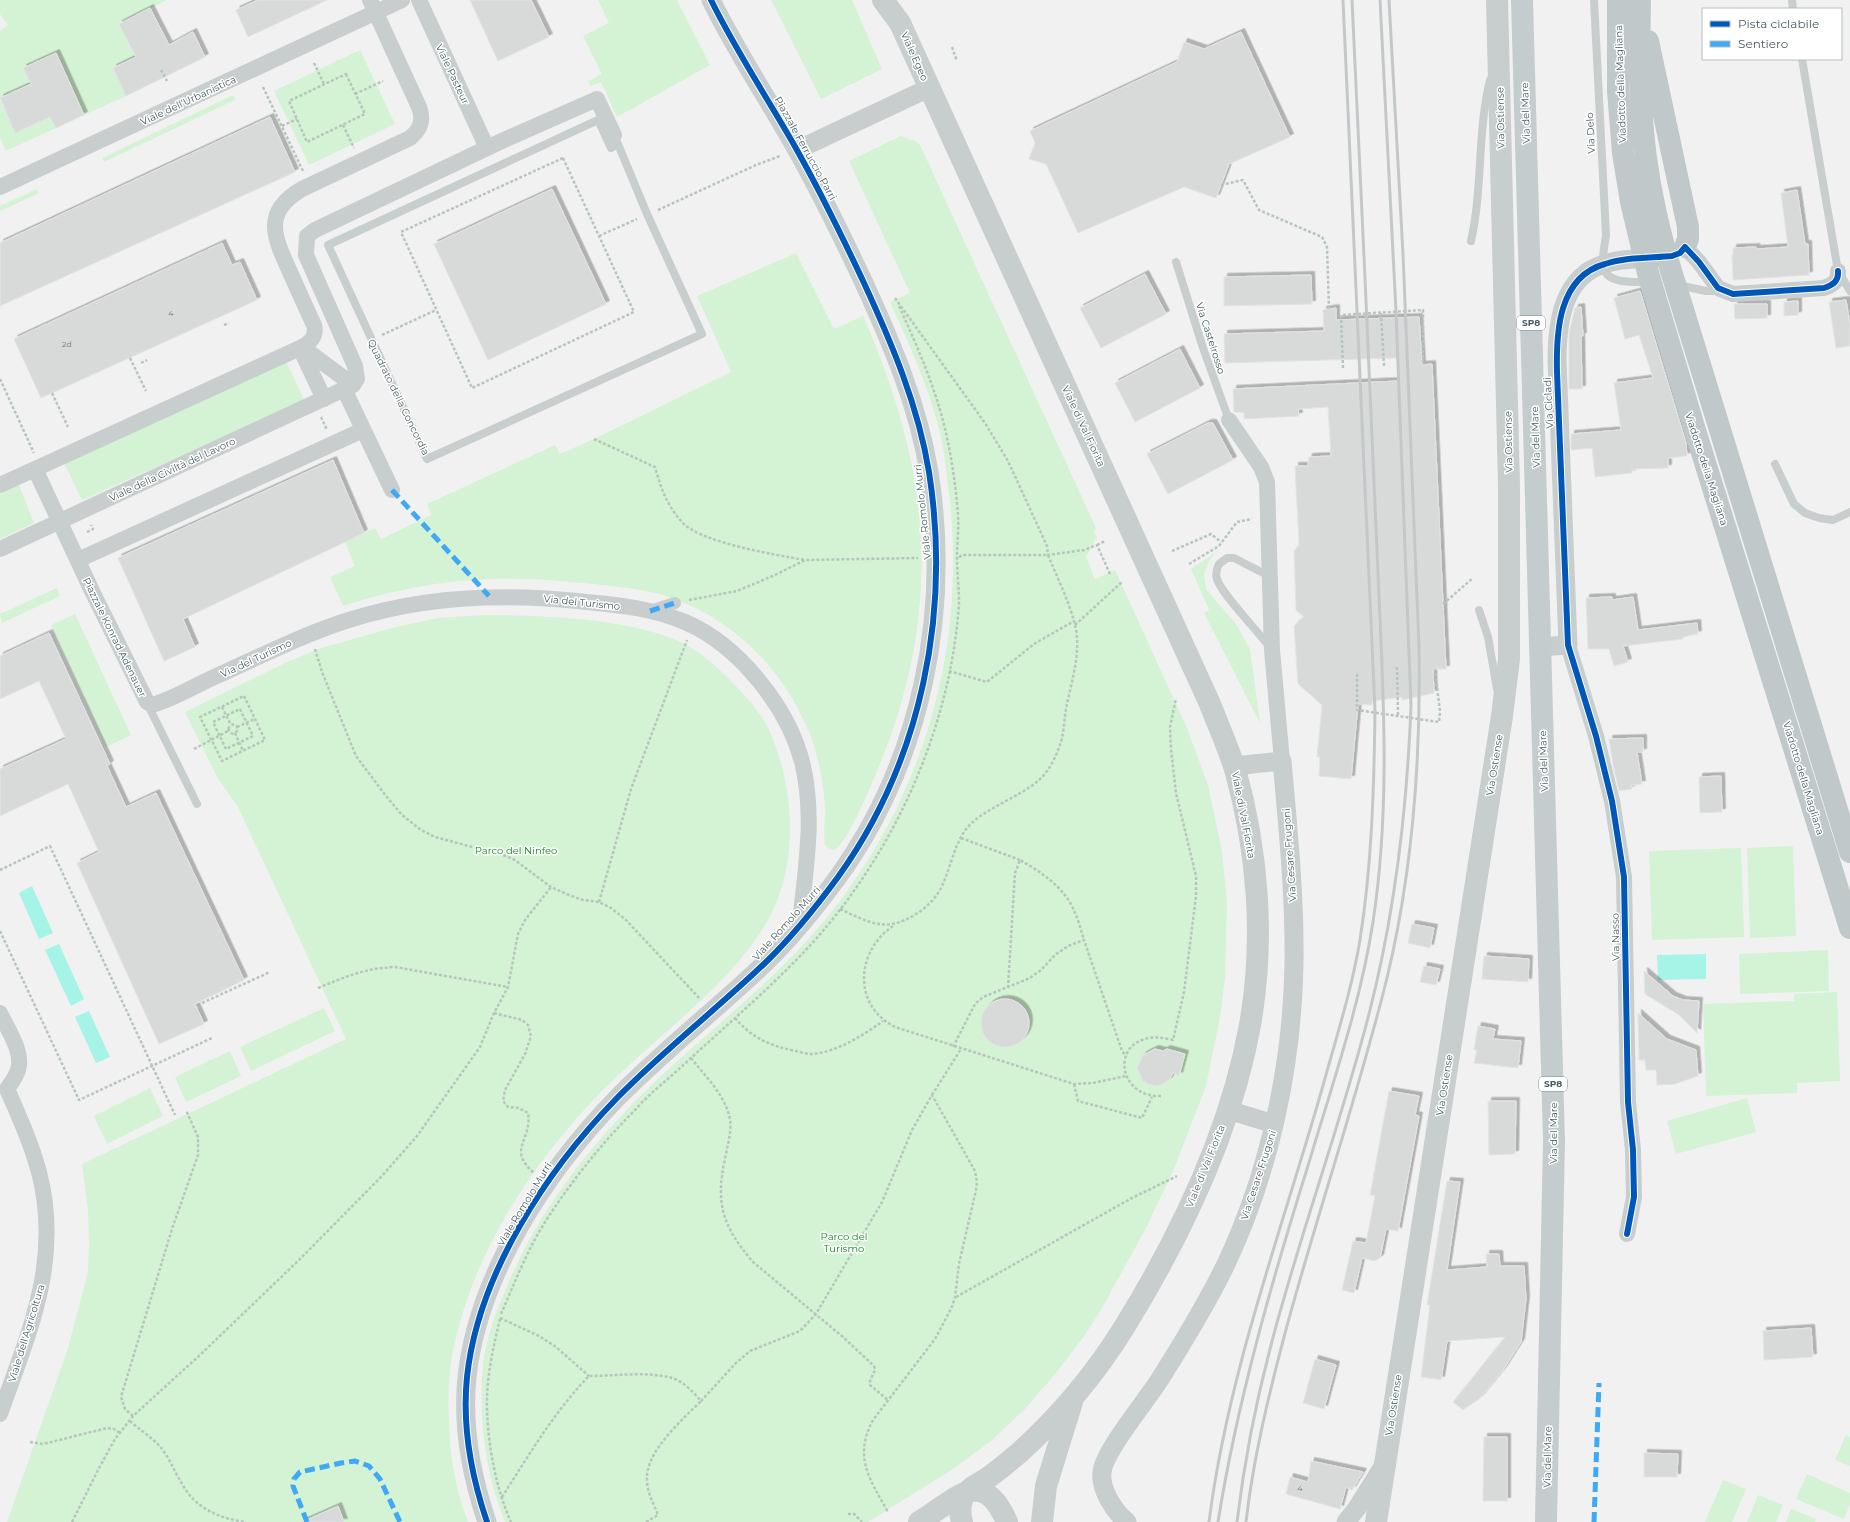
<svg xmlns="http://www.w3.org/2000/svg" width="1850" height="1522" viewBox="0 0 1850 1522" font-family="Montserrat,sans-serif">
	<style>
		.green { fill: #d4f2d4 }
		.water { fill: #a6f3e7 }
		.building { fill: #d8dada; stroke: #e3e3e4; filter: url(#shadow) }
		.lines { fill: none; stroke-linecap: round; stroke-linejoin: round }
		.path { stroke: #b7c6bc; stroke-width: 2.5; stroke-dasharray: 3 2; stroke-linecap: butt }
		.service { stroke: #c8cdce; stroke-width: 8 }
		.pedestrian { stroke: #c8cdce; stroke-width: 12 }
		.minor { stroke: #c8cdce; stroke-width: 16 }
		.tertiary { stroke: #c8cdce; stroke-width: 19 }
		.secondary { stroke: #c8cdce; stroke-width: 22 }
		.primary { stroke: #c5cccd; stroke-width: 22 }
		.trunk { stroke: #c0c8ca; stroke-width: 22 }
		.rail { stroke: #c3c7c8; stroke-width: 3 }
		.quiet { stroke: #3fa9f5; stroke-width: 5; stroke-dasharray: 10 5; stroke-linecap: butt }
		.cycleway-casing { stroke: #fff; stroke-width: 8 }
		.cycleway { stroke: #0057b8; stroke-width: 6 }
		.labels { text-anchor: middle; stroke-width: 3; stroke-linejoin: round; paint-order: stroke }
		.number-label { font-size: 8px; fill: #6b7c7e }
		.shield { fill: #fff; stroke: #7e8d8f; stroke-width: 1 }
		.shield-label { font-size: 9px; font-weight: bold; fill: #465c5f }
		.street-label { font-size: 10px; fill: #465c5f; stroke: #fff }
		.park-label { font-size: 10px; fill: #0f8820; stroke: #fff }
	</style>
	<defs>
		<filter id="shadow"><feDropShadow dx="3.5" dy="-3.5" stdDeviation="0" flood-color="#0004"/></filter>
	</defs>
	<rect width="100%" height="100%" fill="#f2f1f1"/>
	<path class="green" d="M0 0H167L119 24 133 51 146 59H133L113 68 126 96 84 115 56 53 23 68 31 84 0 98V31L8 25 0 14Z
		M598 0H677L710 65 617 117 601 82 591 86 588 81 602 74 583 36 609 23Z
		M771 0H852L882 69 821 99Z
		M360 50 395 124 309 165 274 91Z
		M233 95 235 100 104 162 102 158Z
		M0 100 15 133 50 117 56 128 6 151 0 138Z
		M901 136 917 142 920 145 1096 528 1094 532 1097 537 1086 557 1095 579 1115 570 1187 728 1208 785 1222 852 1227 902 1225 976 1220 1017 1206 1086 1174 1169 1147 1226 1102 1308 1085 1335 1056 1373 1025 1409 991 1441 953 1469 868 1522H505C485 1473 478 1417 483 1364 486 1339 495 1314 505 1291 538 1209 595 1138 659 1078 720 1021 789 969 839 902 926 787 965 645 950 502 947 479 945 455 940 433 929 387 909 344 890 302L910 293 849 161Z
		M37 189 39 193 0 211V206Z
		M796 253 834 329 863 316C933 474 944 615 875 776 868 792 848 841 835 850L829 849 825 845C823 833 825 821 825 809 824 783 818 754 808 730 784 670 732 618 669 597 638 587 603 585 570 582 487 574 422 581 343 606L330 577 355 566 345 542 375 528 381 539 431 515 427 504 555 445 560 454 594 439 731 372 697 296Z
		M286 361 305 401 82 500 64 463Z
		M19 485 34 523 0 539V494Z
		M1218 551 1210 559 1204 574 1206 589 1236 624 1250 649 1260 723 1204 613 1209 610 1191 569Z
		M57 588 60 596 2 623 0 614Z
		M75 614 131 735 106 747 51 625Z
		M482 615C540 615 626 618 679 641 696 649 710 661 724 674 741 691 760 710 770 732 794 788 799 859 771 914 738 980 656 1036 604 1089 532 1162 471 1255 452 1356 448 1378 448 1402 449 1425 450 1457 456 1492 468 1522H7L68 1348 88 1272 89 1243 88 1210 82 1164 346 1039 238 807 217 777 185 712 285 663 321 648 396 627 438 618Z
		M1793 846 1796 936 1750 938 1747 848Z
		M1741 848 1744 937 1652 940 1649 851Z
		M1828 950 1829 991 1740 994 1739 954Z
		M1837 992 1840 1081 1797 1083V1093L1706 1096 1703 1004 1794 1001V994Z
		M324 1008 335 1031 251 1071 240 1047Z
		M230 1051 241 1076 186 1102 175 1077Z
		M150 1088 163 1116 107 1144 94 1116Z
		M1747 1098 1756 1132 1676 1154 1667 1121Z
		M1846 1435 1850 1437V1466L1835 1460Z
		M1807 1474 1850 1493V1504L1844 1519 1796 1499Z
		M1723 1480 1746 1489 1732 1522H1705Z
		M1758 1495 1783 1505 1776 1522H1747Z
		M1791 1509 1816 1519 1815 1522H1786Z"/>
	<path class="water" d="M32 886 53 933 39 939 19 893Z
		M59 944 84 999 71 1006 45 950Z
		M1706 954V979L1658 980 1657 955Z
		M89 1011 110 1057 96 1063 75 1017Z"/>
	<path class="building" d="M258 0H327L248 37 236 10Z
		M470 0H531L549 37 498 61Z
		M150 8 169 45 193 32 205 57 126 96 113 68 136 57 119 24Z
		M1241 32 1290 137 1229 164 1216 198 1184 187 1078 233 1046 164 1029 159 1035 143 1030 131 1177 62 1184 42 1204 49Z
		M56 53 84 115 56 128 50 117 15 133 0 98 31 84 23 68Z
		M270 117 295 172 0 306V243Z
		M552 189 606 304 488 360 434 244Z
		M1797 190 1805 244H1808L1809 275 1733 280 1732 255H1733V248L1756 247 1757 249 1788 247 1781 193Z
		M222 243 232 265 240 262 257 300 41 398 14 339Z
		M1145 274 1166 314 1101 348 1080 308Z
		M1311 275 1312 304 1224 306V277Z
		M1640 291 1686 443 1687 456 1668 458V468L1632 469V473L1595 477 1592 448 1571 450V434L1621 430 1614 383 1653 378 1639 335 1625 339 1614 298Z
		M1846 300 1850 324V346L1836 348 1829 302Z
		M1798 301V315L1784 316V302Z
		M1734 304H1767V318L1735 319Z
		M1581 307 1583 336H1581L1582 389H1569V333L1575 308Z
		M1336 308V320L1419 317 1422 365 1432 364 1446 669H1433L1434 693 1402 700V697L1372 701V705L1358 704 1351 779 1319 776 1320 757H1317L1322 705 1298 684 1294 626 1304 617 1296 610 1294 551 1299 545 1295 466H1308L1309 457 1331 456 1328 407 1298 409 1299 416 1244 419V413L1234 412 1233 389 1398 381 1397 358 1225 363 1224 334 1324 331 1323 310Z
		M1180 349 1200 388 1135 422 1115 383Z
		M1208 423H1213L1233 460 1168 494 1147 454Z
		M333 460 364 533 183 619 195 647 164 661 118 558Z
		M1612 597V600L1633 597 1638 630 1697 623 1698 634 1683 637V639L1623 646 1628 662 1614 666 1609 649H1588L1586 598Z
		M49 633 110 764 107 766 126 807 156 793 244 980 195 1004 204 1024 159 1044 77 863 99 852 68 784 0 816V769L66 739 39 681 0 699V656Z
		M1643 738V752H1637L1642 784 1631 785 1632 789 1619 791 1613 764 1609 739Z
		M1721 776 1722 812 1700 813 1699 777Z
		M1412 924 1434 928 1430 948 1408 943Z
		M1484 956 1529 959 1528 982 1482 979Z
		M1424 966 1440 969 1436 985 1420 982Z
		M1644 971 1673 996 1683 1000 1699 1001 1697 1033 1679 1015 1645 994Z
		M981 1023a24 24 0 1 1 48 0a24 24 0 1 1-48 0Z
		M1638 1013 1667 1039 1696 1050 1698 1076 1675 1084 1657 1085 1656 1070H1646L1645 1060H1639Z
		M1478 1026 1495 1029 1493 1039 1521 1041 1518 1068 1474 1063 1477 1050H1474Z
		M1155 1049 1163 1051 1167 1049 1185 1054 1179 1076 1173 1073 1169 1080 1163 1084 1156 1086 1148 1084 1143 1081 1137 1068 1143 1055Z
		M1389 1091 1419 1096 1415 1115 1419 1116 1398 1231 1386 1229 1380 1258 1375 1261 1362 1258 1354 1293 1342 1290 1353 1241 1366 1243 1375 1196 1370 1195Z
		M1488 1101H1516L1515 1154 1489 1155Z
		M1447 1181 1460 1182 1447 1270 1487 1267 1486 1254H1499L1500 1266H1524L1526 1299 1521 1342 1503 1370 1479 1399 1463 1410 1453 1402 1505 1337 1447 1341 1441 1380 1421 1377 1430 1305H1427Z
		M1811 1328 1813 1357 1764 1360 1763 1331Z
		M1315 1359 1336 1365 1324 1409 1303 1403Z
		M1484 1437H1507V1501H1483Z
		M1644 1453 1678 1454 1677 1477H1644Z
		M1311 1461 1363 1472 1352 1490 1346 1487 1340 1509 1286 1494 1290 1477 1308 1482Z
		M338 1506 344 1522H302Z"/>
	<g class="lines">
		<path class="path" d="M952 47 957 61
			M314 63 324 84
			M161 70 167 81
			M346 74 365 114 307 142 289 101Z
			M263 87 303 171
			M355 94 383 81
			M343 125 354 148
			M282 126 297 119
			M563 158 634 312 472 388 401 232Z
			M1221 185 1243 180 1259 210 1322 237 1327 247 1329 309
			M658 210 756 165 780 156
			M599 236 637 219
			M895 298 985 423 1008 461 1047 546 1048 555 1084 550 1097 545 1110 574
			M1381 313 1384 366
			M224 325 229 323
			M382 335 436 310
			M130 358 146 391
			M141 363 147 360
			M1343 368 1341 315 1423 310V365
			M0 379 34 453
			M52 393 68 427
			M321 417 327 430
			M594 439 655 467C661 489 668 508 684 524 704 543 776 555 805 560
			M87 532 93 529 91 525
			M1097 545 1105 541
			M1172 551 1211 534 1221 542
			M1189 564 1219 546 1237 522 1252 519
			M689 600 737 591 775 575 805 560 918 558
			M1443 604 1473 578
			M1075 625 1123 581
			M315 649 322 672 356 756 386 796 402 815 421 830 435 837 506 856 515 860 551 887 569 895 583 900 599 902 611 908 626 920 700 999
			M1397 667 1398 716
			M949 671 987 682 1034 644 1074 621
			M1357 674V710L1439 722 1440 712 1435 669
			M244 696 265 740 222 761 200 717Z
			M222 707 231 725
			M240 709 253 736 226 749 213 722Z
			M228.5 729a4.5 4.5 0 1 1 9 0a4.5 4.5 0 1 1-9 0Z
			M237 727 255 719
			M235 733 243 751
			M194 749 228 731
			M961 838 1020 860
			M0 870 50 846 175 1115
			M599 902 631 789 687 640
			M840 909C870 923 886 933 916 914 926 908 935 899 941 888 950 870 953 849 964 832 978 810 1020 798 1040 779 1050 770 1056 756 1060 745 1064 734 1064 721 1066 709 1071 683 1082 651 1075 625 1069 601 1057 577 1048 555H962L957 559
			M893 926C856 951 852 1005 895 1027L1074 1084 1093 1083 1126 1076
			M0 931 79 1100 212 1038
			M318 988C345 977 365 968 395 967L508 987
			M1008 988 1015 873 1020 860C1041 872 1066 888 1075 913 1079 921 1081 931 1084 940
			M202 1003 270 972
			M494 1013 522 1020 528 1025 531 1036 525 1054 505 1090 503 1101 508 1107 519 1108 528 1113C533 1139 506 1149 534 1173
			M735 1018C752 1038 770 1046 796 1051 800 1052 806 1054 811 1054 835 1053 864 1035 883 1021
			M953 1047 975 1004 983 997 1030 978 1041 970 1055 955 1068 946 1084 940 1122 1051 1126 1056
			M691 1058C706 1077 725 1095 730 1119 732 1131 727 1147 725 1159 715 1204 723 1227 753 1262L843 1337 874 1366 875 1370 870 1381V1385L889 1401
			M1074 1084 1078 1101 1142 1118 1152 1097
			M932 1095 961 1049
			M1161 1096C1121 1098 1111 1048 1145 1039 1154 1036 1164 1038 1173 1040L1184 992 1196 896V876L1176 793 1171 749 1170 727 1176 698
			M956 1297 1130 1199 1177 1176
			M501 1314C515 1282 528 1248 547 1219 573 1179 603 1142 636 1109 649 1094 665 1082 679 1069 721 1030 765 993 804 952 891 860 951 730 959 603 959 588 957 572 957 556 957 543 959 529 958 515 956 488 952 460 946 433 936 389 918 348 899 306
			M500 1318 539 1336 556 1347 589 1376
			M500 1319C493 1348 486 1379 487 1409 488 1445 496 1489 511 1522
			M133 1416 125 1409 121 1397 172 1229 198 1155V1137L186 1110
			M130 1421C140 1430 154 1439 162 1449 171 1461 176 1475 184 1487 197 1509 221 1519 246 1522
			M30 1442 43 1444 107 1428 114 1429 120 1433
			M502 1497C529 1455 554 1412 589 1376 613 1376 649 1371 672 1378 683 1381 693 1392 701 1401L736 1363 750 1351 800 1331 816 1314 882 1202 912 1130 932 1095 975 1171 977 1182 976 1190 959 1264 955 1297 952 1307 935 1339 873 1420C853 1457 870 1480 888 1512
			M848 1514H854L862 1522
			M72 1522 98 1470 115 1439 133 1416 200 1355 300 1259 381 1177 417 1136 480 1047 494 1013 508 987 518 934 525 920 551 887
			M646 1522 658 1515C654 1504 647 1493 647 1480 645 1452 682 1420 701 1401"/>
		<path class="service" d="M1594 0 1606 235C1605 244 1602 255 1603 264 1604 285 1634 282 1649 282
			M1792 0 1793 9
			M1802 59 1838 271 1850 291
			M614 135 618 144 647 214 702 334 427 459 328 245 598 120 611 148 618 144
			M1471 241C1483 188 1477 133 1490 80
			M1176 262 1203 348 1229 420
			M1678 285 1706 291H1720
			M1775 464 1794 504 1805 513 1819 518 1833 520 1850 512
			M1269 576 1234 558H1227L1219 564C1217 568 1215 573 1217 579 1220 592 1260 634 1270 647
			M1479 610 1488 637 1497 689
			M147 703 197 804"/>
		<path class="pedestrian" d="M650 611 675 603"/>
		<path class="minor" d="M419 0 487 148
			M0 187 402 0
			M1685 247 1699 262 1718 288 1733 294 1824 288C1833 285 1839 281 1838 271
			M302 347 353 385
			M300 348 324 399
			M344 389 392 490
			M1229 420 1261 467 1267 482 1272 650 1282 761
			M35 469 92 591 147 702 152 705C171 700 191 688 210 679 257 658 303 634 352 619 429 595 508 593 587 602 620 605 654 609 685 622 739 645 790 709 803 766 815 819 805 871 800 924
			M0 485 302 347C311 342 317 336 314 325 306 308 298 290 290 272 274 237 262 212 302 189L410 138C421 129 424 120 419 107L370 0
			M0 549 353 385 357 379 355 366 306 255 307 236 315 230 504 140 597 99 614 135
			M78 560 363 430
			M1568 645 1596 736 1612 801 1624 877 1628 1102 1633 1150 1634 1197 1627 1234
			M0 1013C7 1029 24 1052 18 1070 16 1077 11 1083 7 1089
			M0 1414C29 1332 62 1261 39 1172 31 1143 19 1116 7 1089"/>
		<path class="tertiary" d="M797 150 929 88
			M1540 647 1568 645 1557 361C1557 324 1562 277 1604 264 1621 258 1641 259 1659 257
			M1228 1110 1274 1124
			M487 1522C471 1475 462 1426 467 1377 478 1274 547 1170 617 1098 664 1050 717 1009 765 963 792 937 816 907 838 877 922 760 951 612 929 472 918 405 892 344 864 283 842 236 819 189 793 143 766 96 735 49 711 0
			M1127 1522C1114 1511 1100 1490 1102 1472 1104 1451 1147 1400 1160 1379 1184 1341 1208 1302 1227 1262 1270 1170 1292 1066 1294 965 1295 897 1288 828 1282 761L1234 766
			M1346 1522 1357 1508 1384 1465"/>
		<path class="secondary" d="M883 0 900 23 1210 704C1218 725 1228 747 1235 769 1258 851 1265 940 1250 1025 1231 1130 1181 1235 1125 1326 1096 1373 1060 1416 1019 1453 1008 1462 998 1471 986 1479 980 1483 972 1486 967 1492 960 1499 959 1512 962 1522
			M919 1522C957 1499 982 1465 1007 1522
			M1042 1522 1046 1486 1072 1402
			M1376 1522 1502 716 1509 659V486L1497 0"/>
		<path class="primary" d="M1522 0 1554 1141 1546 1522"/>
		<path class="trunk" d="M1618 0V91L1623 153 1631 202 1648 273 1694 427 1850 928
			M1640 0C1639 53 1639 105 1646 158 1652 203 1663 247 1677 290L1850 852
			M1648 41 1688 227V239L1685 247"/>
		<path class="rail" d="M1209 1522C1228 1372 1283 1227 1324 1082 1337 1035 1352 988 1360 940 1372 864 1374 788 1375 711L1343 0
			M1218 1522C1237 1403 1271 1284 1307 1169 1331 1088 1360 1006 1373 922 1392 798 1382 674 1377 550 1370 367 1360 183 1352 0
			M1237 1522C1244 1464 1255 1406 1270 1349 1299 1236 1340 1127 1369 1014 1395 913 1407 810 1411 706L1396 311 1380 0
			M1246 1522C1253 1460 1268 1398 1284 1337 1316 1217 1357 1099 1387 978 1413 870 1421 758 1419 647L1403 254 1389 0"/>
		<path class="quiet" d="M392 490 489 596
			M650 611 675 603
			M307 1522 293 1486 294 1479 300 1472 341 1463 355 1461 369 1466 380 1479 400 1522
			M1594 1522 1599 1383"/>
		<g class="cycleway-casing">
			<path id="cycleway" d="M1627 1234 1634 1197 1633 1150 1628 1102 1624 877 1612 801 1596 736 1568 645 1557 372C1556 333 1558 277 1605 264 1626 257 1650 258 1672 256L1680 253 1685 247 1699 262 1718 288 1733 294 1824 288C1833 285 1839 281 1838 271
				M487 1522C471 1475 462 1426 467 1377 478 1274 547 1170 617 1098 664 1050 717 1009 765 963 792 937 816 907 838 877 922 760 951 612 929 472 918 405 892 344 864 283 842 236 819 189 793 143 766 96 735 49 711 0"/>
		</g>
		<use href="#cycleway" class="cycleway"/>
	</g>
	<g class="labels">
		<g class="number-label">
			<text x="171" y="316">4</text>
			<text x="67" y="347">2d</text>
			<text x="1300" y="1491">4</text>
		</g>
		<g class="shield">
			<rect x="1517" y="316" width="28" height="14" rx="3"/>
			<rect x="1539" y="1077" width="28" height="14" rx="3"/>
		</g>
		<g class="shield-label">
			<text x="1531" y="326">SP8</text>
			<text x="1553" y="1087">SP8</text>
		</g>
		<g class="street-label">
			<text transform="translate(915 56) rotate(66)" y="4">Viale Egeo</text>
			<text transform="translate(453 74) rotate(65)" y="4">Viale Pasteur</text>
			<text transform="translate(1620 84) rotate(-92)" y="4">Viadotto della Magliana</text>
			<text transform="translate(188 100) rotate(-25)" y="4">Viale dell'Urbanistica</text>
			<text transform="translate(1525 113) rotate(-92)" y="4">Via del Mare</text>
			<text transform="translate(1500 118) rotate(-91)" y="4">Via Ostiense</text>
			<text transform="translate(1590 133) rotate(-93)" y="4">Via Delo</text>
			<text transform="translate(806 148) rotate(61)" y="4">Piazzale Ferruccio Parri</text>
			<text transform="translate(1211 338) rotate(72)" y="4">Via Castelrosso</text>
			<text transform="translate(399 397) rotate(64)" y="4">Quadrato della Concordia</text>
			<text transform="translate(1548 403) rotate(-93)" y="4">Via Cicladi</text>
			<text transform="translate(1084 426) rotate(65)" y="4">Viale di Val Fiorita</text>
			<text transform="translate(1535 437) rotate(-92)" y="4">Via del Mare</text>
			<text transform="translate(1508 442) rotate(-91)" y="4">Via Ostiense</text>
			<text transform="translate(172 469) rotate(-25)" y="4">Viale della Civiltà del Lavoro</text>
			<text transform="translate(1707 469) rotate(72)" y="4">Viadotto della Magliana</text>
			<text transform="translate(922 512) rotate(-96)" y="4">Viale Romolo Murri</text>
			<text transform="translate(582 602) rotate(6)" y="4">Via del Turismo</text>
			<text transform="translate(115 637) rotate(64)" y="4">Piazzale Konrad Adenauer</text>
			<text transform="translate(256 658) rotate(-25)" y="4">Via del Turismo</text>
			<text transform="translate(1543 761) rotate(-92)" y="4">Via del Mare</text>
			<text transform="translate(1494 765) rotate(-81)" y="4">Via Ostiense</text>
			<text transform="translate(1804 778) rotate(73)" y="4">Viadotto della Magliana</text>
			<text transform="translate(1244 815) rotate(79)" y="4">Viale di Val Fiorita</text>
			<text transform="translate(1289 855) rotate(-94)" y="4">Via Cesare Frugoni</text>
			<text transform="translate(786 923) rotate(-48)" y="4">Viale Romolo Murri</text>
			<text transform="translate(1615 937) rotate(-91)" y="4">Via Nasso</text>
			<text transform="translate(1444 1085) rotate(-81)" y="4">Via Ostiense</text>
			<text transform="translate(1553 1133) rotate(-90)" y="4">Via del Mare</text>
			<text transform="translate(1205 1166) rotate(-68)" y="4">Viale di Val Fiorita</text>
			<text transform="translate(1258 1175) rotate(-72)" y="4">Via Cesare Frugoni</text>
			<text transform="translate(524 1204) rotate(-59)" y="4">Viale Romolo Murri</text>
			<text transform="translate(26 1333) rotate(-73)" y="4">Viale dell'Agricoltura</text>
			<text transform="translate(1393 1405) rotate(-81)" y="4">Via Ostiense</text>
			<text transform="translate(1547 1457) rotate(-89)" y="4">Via del Mare</text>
		</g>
		<g class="park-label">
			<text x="516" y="854">Parco del Ninfeo</text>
			<text x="844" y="1240">Parco del<tspan x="844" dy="12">Turismo</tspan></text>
		</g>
	</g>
	<rect x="1702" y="8" width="140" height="52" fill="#ffffff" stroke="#b5bebf"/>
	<rect x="1710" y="21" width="20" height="6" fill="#0057b8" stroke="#b5bebf"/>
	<text x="1738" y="28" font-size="12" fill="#465c5f">Pista ciclabile</text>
	<rect x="1710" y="41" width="20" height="6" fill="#3fa9f5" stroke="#b5bebf"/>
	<text x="1738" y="48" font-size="12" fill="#465c5f">Sentiero</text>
</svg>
